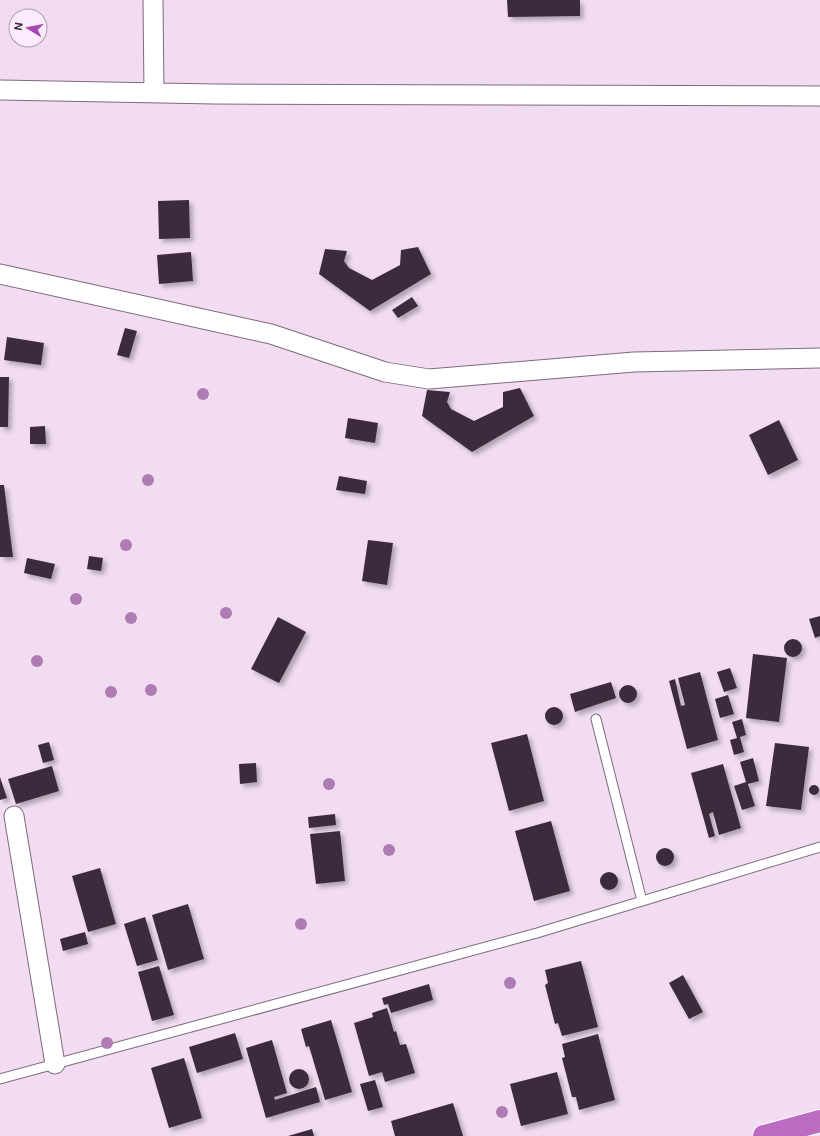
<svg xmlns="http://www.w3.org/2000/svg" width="820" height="1136" viewBox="0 0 820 1136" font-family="'DM Sans',sans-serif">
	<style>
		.building { fill: #3c2c3d; filter: url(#shadow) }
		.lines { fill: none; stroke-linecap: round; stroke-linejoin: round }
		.lane-casing { stroke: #7d6a7e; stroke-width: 11 }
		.street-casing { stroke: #7d6a7e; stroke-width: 21 }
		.highway-casing { stroke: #fff; stroke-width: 24 }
		.lane { stroke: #fff; stroke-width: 9 }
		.street { stroke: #fff; stroke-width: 19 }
		.highway { stroke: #bb6cc1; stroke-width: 22 }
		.tree { fill: #ae7cb2 }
	</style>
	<defs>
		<filter id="shadow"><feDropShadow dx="3.5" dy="3.5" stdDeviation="2" flood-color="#0004"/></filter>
	</defs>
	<rect width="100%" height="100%" fill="#f1dcf2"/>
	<path class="building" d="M507 0H580V16L508 17Z
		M189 200 190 238 159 239 158 201Z
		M418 247 431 274 370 311 319 274 325 249 347 251 344 261 349 268 372 280 400 265 401 250Z
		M191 252 193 281 159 284 157 255Z
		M412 297 418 306 398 318 392 310Z
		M125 328 137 331 129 358 117 355Z
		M7 337 44 343 41 365 4 360Z
		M0 377H9L8 427H0Z
		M520 388 534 416 472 452 422 416 427 390 450 392 447 402 451 409 474 421 503 407V392Z
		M348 418 378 423 375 443 345 438Z
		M779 420 798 460 768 475 749 435Z
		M45 426 46 444H30V427Z
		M339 476 367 481 365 494 336 490Z
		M0 485H4L13 557H0Z
		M368 540 393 543 387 585 362 581Z
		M89 556 103 558 101 571 87 569Z
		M27 558 55 564 51 579 24 573Z
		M820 616V636L815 638 809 619Z
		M278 617 306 632 279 683 251 669Z
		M784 648a9 9 0 1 1 18 0a9 9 0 1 1-18 0Z
		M753 654 787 658 779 722 746 718Z
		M730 668 737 688 724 692 717 672Z
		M700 672 718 740 687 749 669 681 675 679 681 706 685 705 678 678Z
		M611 682 616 698 575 712 570 694Z
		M619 694a9 9 0 1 1 18 0a9 9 0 1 1-18 0Z
		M728 695 734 714 720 718 715 699Z
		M545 716a9 9 0 1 1 18 0a9 9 0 1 1-18 0Z
		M742 719 746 735 740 737 744 752 734 755 730 740 737 738 732 722Z
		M527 734 544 801 509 811 491 743Z
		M49 742 54 760 43 763 38 745Z
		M775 743 809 747 801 810 766 806Z
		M753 758 759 781 748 784 755 806 742 810 734 786 746 782 740 762Z
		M256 763 257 782 240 784 239 764Z
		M723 764 741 828 719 835 713 812 709 814 715 836 709 838 691 773Z
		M52 766 59 791 16 804 8 779Z
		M0 777 7 798 0 800Z
		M809 790a5 5 0 1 1 10 0a5 5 0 1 1-10 0Z
		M335 814 336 825 309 828 308 817Z
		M551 821 570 891 534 901 515 831Z
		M340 831 345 881 316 884 310 834Z
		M656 857a9 9 0 1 1 18 0a9 9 0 1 1-18 0Z
		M100 868 116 924 88 932 72 876Z
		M600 881a9 9 0 1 1 18 0a9 9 0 1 1-18 0Z
		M188 904 204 959 168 970 152 915Z
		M145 917 158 960 137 966 124 924Z
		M85 932 88 944 63 951 60 939Z
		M581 961 598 1027 562 1036 558 1023 555 1024 545 985 548 983 545 970Z
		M159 966 174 1015 152 1021 138 972Z
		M683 975 703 1012 689 1019 669 983Z
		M429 984 433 1000 391 1013 388 1004 384 1005 382 998Z
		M387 1008 394 1032 396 1031 400 1045 406 1044 415 1073 385 1082 382 1072 369 1076 354 1023 373 1017 372 1013Z
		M331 1020 352 1092 325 1100 309 1046 306 1047 301 1029Z
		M235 1033 243 1059 197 1073 189 1047Z
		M598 1034 615 1100 579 1110 576 1097H572L562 1058 565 1057 562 1044Z
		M272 1040 287 1093 274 1097 275 1100 316 1087 320 1102 266 1118 246 1048Z
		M184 1058 202 1118 169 1128 151 1068Z
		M289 1079a10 10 0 1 1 20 0a10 10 0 1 1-20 0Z
		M557 1072 568 1114 521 1126 510 1084Z
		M375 1080 383 1107 368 1111 360 1084Z
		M453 1103 463 1136H395L391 1121Z
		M312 1129 314 1136H288Z"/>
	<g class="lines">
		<g class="lane-casing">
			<path id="lane" d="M596 719 642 901
				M0 1079 537 933 820 847"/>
		</g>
		<g class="street-casing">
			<path id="street" d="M153 0 154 93
				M0 90 215 94 820 96
				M0 274 271 334 385 372 429 379 634 362 820 358
				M14 816 55 1064"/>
		</g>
		<g class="highway-casing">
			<path id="highway" d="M764 1136 820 1121"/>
		</g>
		<use href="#lane" class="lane"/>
		<use href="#street" class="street"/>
		<use href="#highway" class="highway"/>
	</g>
	<g class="tree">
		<circle cx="203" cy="394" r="6"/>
		<circle cx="148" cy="480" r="6"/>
		<circle cx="126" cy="545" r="6"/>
		<circle cx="76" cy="599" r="6"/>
		<circle cx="226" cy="613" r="6"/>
		<circle cx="131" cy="618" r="6"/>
		<circle cx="37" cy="661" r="6"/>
		<circle cx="151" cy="690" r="6"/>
		<circle cx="111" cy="692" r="6"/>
		<circle cx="329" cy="784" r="6"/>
		<circle cx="389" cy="850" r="6"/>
		<circle cx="301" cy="924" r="6"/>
		<circle cx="510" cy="983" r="6"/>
		<circle cx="107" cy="1043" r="6"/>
		<circle cx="502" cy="1112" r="6"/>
	</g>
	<g transform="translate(28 28) rotate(280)"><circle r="19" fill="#fcebfd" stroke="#ad9fae"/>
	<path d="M0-3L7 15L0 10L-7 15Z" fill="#a646ae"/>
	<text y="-6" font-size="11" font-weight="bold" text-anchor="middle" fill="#362e37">N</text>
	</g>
</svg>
